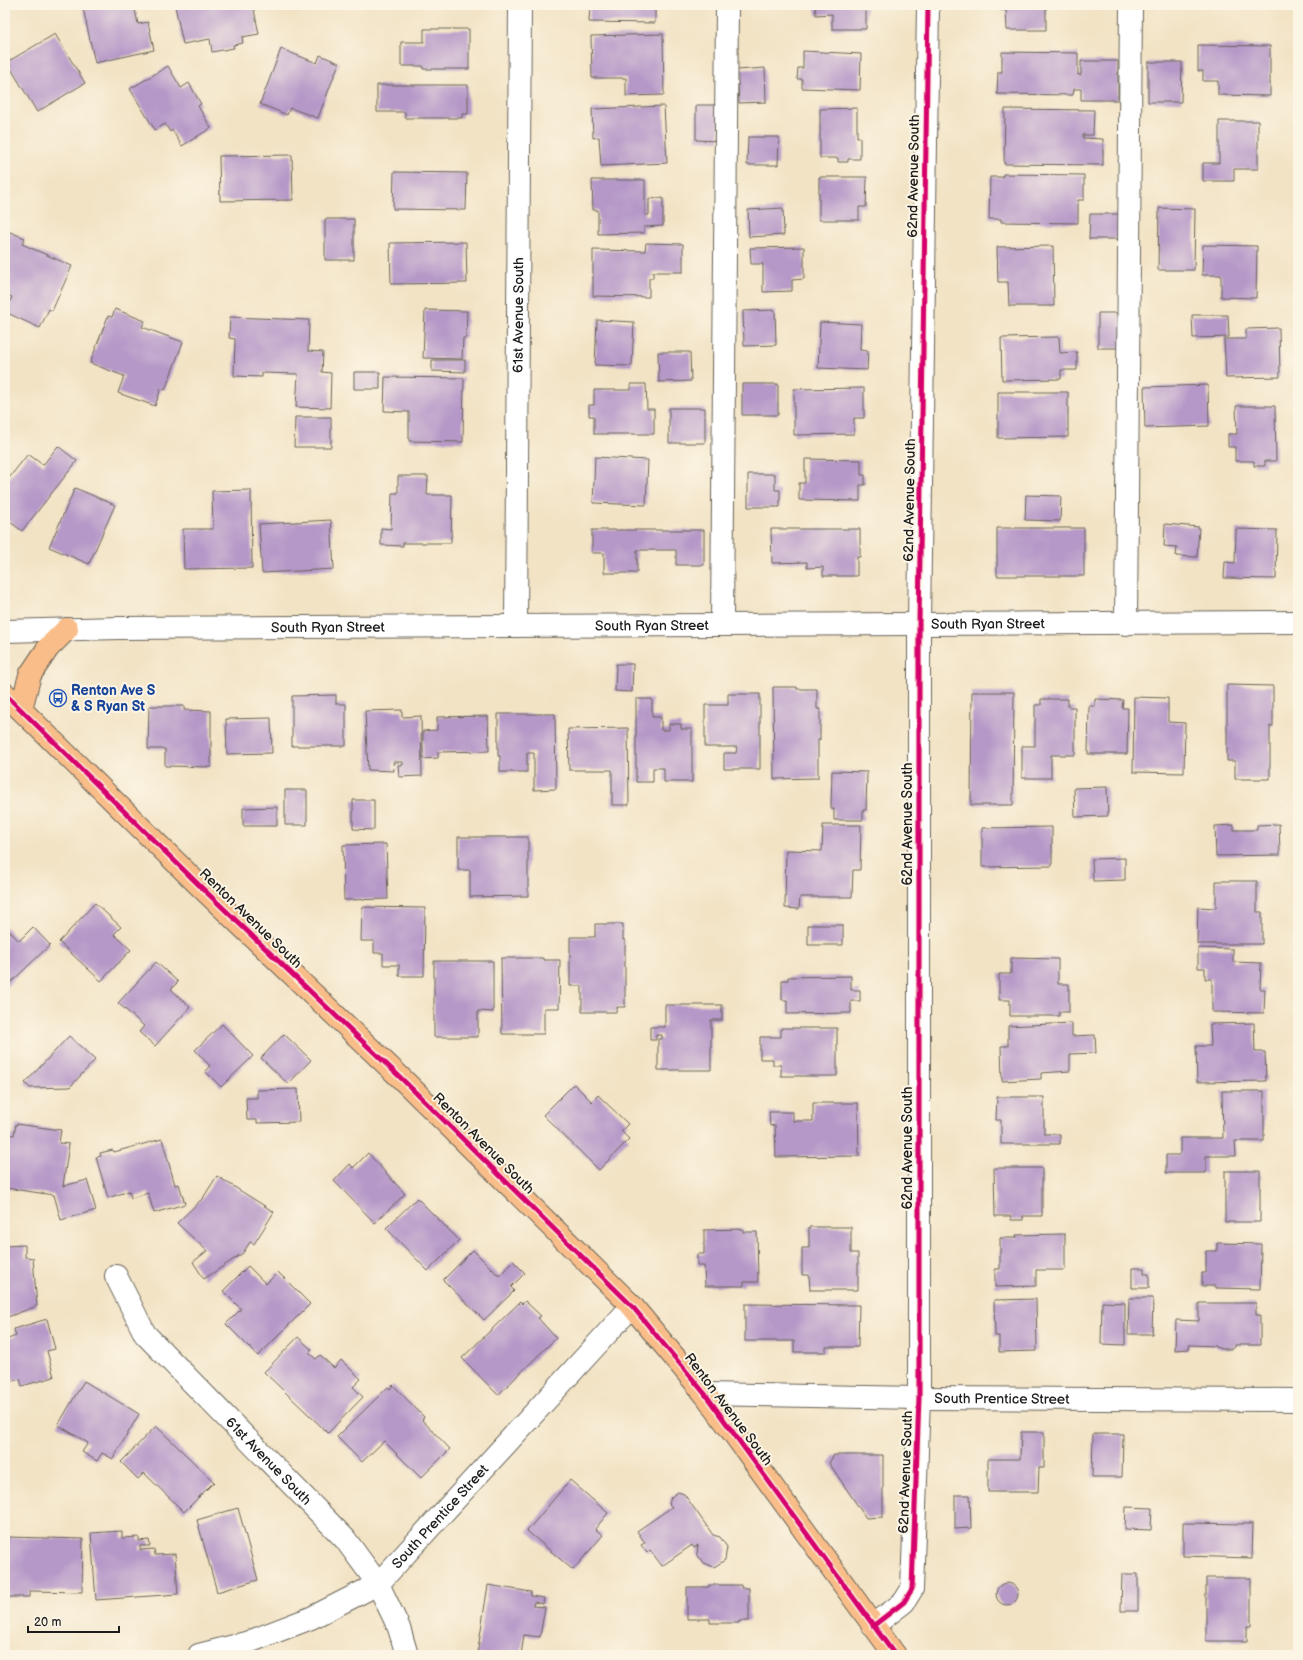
<svg xmlns="http://www.w3.org/2000/svg" width="1303" height="1660" viewBox="0 0 1303 1660" font-family="'Balsamiq Sans',sans-serif">
	<style>
		.building { fill: #b698c8 }
		.lines { fill: none; stroke-linecap: round; stroke-linejoin: round }
		.minor-casing { stroke: #676257; stroke-width: 24 }
		.major-casing { stroke: #676257; stroke-width: 24 }
		.minor { stroke: #fff; stroke-width: 22 }
		.major { stroke: #f8bd88; stroke-width: 22 }
		.cycleway-casing { stroke: #fcf5e5; stroke-width: 8 }
		.cycleway { stroke: #d6006c; stroke-width: 5 }
		.labels { text-anchor: middle; stroke-width: 4; stroke-linejoin: round; paint-order: stroke }
		.street-label { font-size: 14px; fill: #1c1c1c; stroke: #fcf5e5 }
		.transit-label { font-size: 14px; font-weight: bold; fill: #164399; stroke: #fcf5e5; text-anchor: start }
	</style>
	<rect width="100%" height="100%" fill="#fcf5e5"/>
	<filter id="ink" filterUnits="userSpaceOnUse"><feTurbulence type="fractalNoise" baseFrequency=".025" numOctaves="2"/><feDisplacementMap in="SourceGraphic" scale="8" xChannelSelector="R" yChannelSelector="G"/><feConvolveMatrix kernelMatrix="1 2 1 2 8 2 1 2 1" color-interpolation-filters="sRGB"/></filter>
	<filter id="wash" filterUnits="userSpaceOnUse"><feTurbulence type="fractalNoise" baseFrequency=".012" numOctaves="4" result="noise"/><feDisplacementMap in="SourceGraphic" scale="16" xChannelSelector="R" yChannelSelector="G"/><feGaussianBlur stdDeviation="0.9" result="paint"/><feColorMatrix in="noise" values="0 0 0 0 0 0 0 0 0 0 0 0 0 0 0 0 0 1.4 0 .05"/><feComposite in="paint" operator="in"/></filter>
	<g filter="url(#wash)">
		<rect width="100%" height="100%" fill="#f2e3c5"/>
		<g id="blocks">
			<path class="building" d="M96 5H134L138 24 148 22 154 50 95 63 83 8Z
				M182 5H253L259 34 242 37 243 43 233 45 234 48 212 52 210 39 183 44 175 6Z
				M590 5H655V23L589 22Z
				M815 5H863V8H866V29H832V14L816 15Z
				M1001 5H1046V30H1007L1006 10H1001Z
				M424 29H469V69H423V66H401V42H424Z
				M55 34 85 83 37 112 7 62Z
				M663 34 664 95 626 96V78H592L591 36Z
				M1198 45 1270 46V96L1218 95V81H1203V71H1198Z
				M281 49 317 63 320 55 339 63 318 118 290 108 287 115 260 104Z
				M803 51 861 54 860 90 802 88V79H797L798 68H803Z
				M1002 52 1078 53V75H1081V61H1118V100H1081V89H1074L1073 95 997 94 998 72H1002Z
				M1148 62H1182L1181 102H1148Z
				M168 66 181 88 189 83 201 104 198 106 211 128 182 146 172 130 170 132 165 124 155 130 130 89Z
				M765 68 766 102 739 103 737 70Z
				M377 85H468V114H462V118H405V112H377Z
				M696 105H719V141L696 140Z
				M664 106 667 163 601 166 599 137 593 138 592 109Z
				M857 108V137H860V159H848V162H838V158H820V109Z
				M1005 109 1094 110 1093 135H1083V138L1103 139V165L1004 164Z
				M1219 121H1258V169H1234V181H1203V163H1219Z
				M748 137H779L778 165H747Z
				M292 155 293 200 220 201 219 156Z
				M394 172 467 173 466 210 393 209Z
				M1003 174 1084 175V200H1078V223L1001 222V219H989L990 177H1003Z
				M819 177H867L866 207H859V220H819Z
				M592 180H645V215H649V199L663 198V226L644 227V233L598 234V210H593Z
				M783 208 784 235 749 237 748 210Z
				M1159 208 1195 209 1194 270H1158Z
				M1090 214H1119V239H1089Z
				M325 219H354V260H325Z
				M5 230 25 238 22 244 72 266 52 311 49 309 40 328 5 312 12 297 5 293Z
				M466 242 467 283 391 284 390 243Z
				M646 243 683 244V272H653V278H649V297L593 296V250L645 251Z
				M1203 245 1257 246 1256 298 1221 297V275H1202Z
				M1053 246 1054 306H1009L1008 282H998L997 247Z
				M804 247V279L792 280V291L763 292V264H751L750 248Z
				M115 309 145 321 142 327 183 342 165 390 161 388 155 406 118 393 124 376 90 363 108 316 112 317Z
				M425 310 467 311 466 338H463L462 359 423 358Z
				M775 310 776 345 744 346 743 311Z
				M1098 313H1125V348H1098Z
				M1192 315H1228L1229 337 1193 338Z
				M230 317 309 320 308 351 323 352 322 372 331 373 330 408 296 407 298 374 262 373V377L234 376 235 339 229 338Z
				M597 320 634 322 632 366 595 365Z
				M820 322 861 324 860 350 868 351 867 370 818 368Z
				M1279 328 1280 377 1226 378 1224 339H1246V329Z
				M1059 337 1060 353 1077 352V370H1061V379L1002 380 1001 338Z
				M658 352H690L691 381 659 382Z
				M432 360H465V372L432 371Z
				M354 372H380V389H354Z
				M385 377 464 378 463 442 409 441V412L384 411Z
				M631 384H646L647 409H654V434H594V416H589V405H594V390H631Z
				M742 384H778V415H742Z
				M1208 385 1209 426 1145 428 1144 387Z
				M864 388V418H854V434L794 435V389Z
				M998 392H1068V437L998 438Z
				M1236 406H1275L1276 461H1265V466H1254V461H1235V447H1228V434H1237Z
				M669 408H705V443H669Z
				M295 417H331V447H294Z
				M58 446 77 461 22 531 5 518V483L28 454 43 465Z
				M595 457 648 460 646 505 593 503Z
				M805 459 861 460V475H865V485H860V501L799 500V483H805Z
				M748 474H775V490H780V507H748Z
				M398 476H428L427 495H452L451 543H403V546L381 545V528L391 529 392 493H398Z
				M75 488 115 505 89 564 49 547Z
				M251 490 252 568 184 569 183 529H213L212 491Z
				M1026 495 1061 496 1060 521 1025 520Z
				M331 520 334 569 262 573 259 524Z
				M1165 524 1199 527 1197 557 1176 556 1177 547 1164 546Z
				M997 528H1084V576H997Z
				M771 529H860V557H857V576H823V567L807 568V562L772 563Z
				M1236 529 1277 530 1276 579 1224 578 1225 562 1235 563Z
				M592 530H704V565H676V550H637V573H604V553H592Z
				M616 664H633L632 692 615 691Z
				M1227 685 1273 686V726H1270V779H1235V761H1227Z
				M773 687H797V689H817V709H820V740H818V778L774 779Z
				M972 692H1014L1013 805H971Z
				M728 694H760V769H724V753H736L737 747H705V705H728Z
				M336 695V704H346V746H292V696Z
				M1134 697 1168 698V722L1185 723 1184 773 1133 772Z
				M636 699H652V717H661V730H669V724H681V729H692V782H664V768H653V782H636Z
				M1041 699H1068V707H1075V755H1051V778H1022V746H1035V705H1041Z
				M1095 699 1123 700 1122 708H1128L1127 754H1088L1089 706H1095Z
				M149 706H184V710L211 711V767L165 766V749H148Z
				M402 710V717L421 716 422 776 399 777 398 765H403V762H393L394 771 368 770 365 711Z
				M498 714H555L556 789 534 790V753H527V772H500V756H498Z
				M488 716 489 751 438 752V758L423 759V731L437 730V717Z
				M271 718 272 753 227 754 226 719Z
				M628 728 629 805H612V770H569L568 729Z
				M832 771 867 772 866 810H863V820H834V809H831Z
				M1107 787 1108 816 1075 817 1074 788Z
				M285 790H307V825H285Z
				M353 800H374V830L353 829Z
				M277 807V826H243V808Z
				M1279 824 1280 855 1216 856 1215 826 1234 825V830H1257V825Z
				M823 825H861L860 870H853L852 897H800L799 909 785 908 786 850 822 851Z
				M1052 827V866L982 867V828Z
				M458 837H528V896L470 897V870H458Z
				M386 844 388 899 344 900 343 845Z
				M1125 858V880L1093 881 1092 859Z
				M1216 881H1257V912H1262V944H1197L1198 907 1216 908Z
				M95 903 121 927 114 934 131 950 101 981 59 942Z
				M362 907 425 908 424 976H399V965H383V953H374V941H361Z
				M595 924H623V940H625V1007H617V1012H582V986H570V937H595Z
				M808 925H843V945H808Z
				M5 926 19 941 33 927 50 945 6 987 5 986Z
				M1198 948 1233 949V962L1261 963 1260 989H1265L1264 1013 1212 1012V979H1205V968H1198Z
				M501 958H543V960H560L559 1008H544V1034H502Z
				M1011 958 1058 959V984H1069V1012H1059V1016H1010V1000H999V974H1011Z
				M434 961H493V1012L478 1011V1037H434Z
				M156 962 178 982 171 989 190 1007 155 1046 139 1032 144 1026 118 1003Z
				M851 976V990H860V1001H851V1013L787 1014V1000H782V980H788V977Z
				M665 1005H722V1020H711V1070H658V1039H662V1035H656V1040H650V1027H665Z
				M1072 1023V1036L1095 1035 1096 1053 1070 1054V1071L1041 1073V1079L1002 1081 1001 1046H1008V1026Z
				M1254 1023 1255 1052H1265L1266 1081 1197 1082 1196 1046H1211L1210 1024Z
				M222 1024 253 1056 221 1087 205 1071 210 1066 195 1050Z
				M781 1028H837V1076H781V1065H773V1059H760V1037H781Z
				M284 1034 311 1060 288 1084 261 1058Z
				M69 1036 95 1060 70 1087 30 1088 25 1083Z
				M574 1084 592 1102 598 1095 628 1124 621 1131 629 1139 599 1170 543 1115Z
				M298 1089 299 1122 257 1123V1120H247L246 1098H257V1090Z
				M1222 1091H1264V1141H1235L1236 1156H1206V1173H1166V1155H1180V1138H1223Z
				M997 1097H1044V1134H1060V1144H1001V1120H996Z
				M813 1103H858L859 1156 776 1157 775 1125 770 1126 769 1112H793V1121H813Z
				M16 1124 61 1130 59 1143 69 1144 63 1186 87 1180 96 1210 61 1220 54 1195 5 1188V1134L14 1135Z
				M162 1139 175 1185 179 1184 185 1204 154 1213 148 1193 131 1198 129 1191 108 1198 96 1157 101 1156 100 1153 113 1150 114 1152Z
				M368 1153 405 1194 375 1223 334 1181 350 1164 353 1168Z
				M994 1168H1042V1216H1023V1220H1011V1216H995Z
				M1225 1171H1260V1222H1225Z
				M217 1176 274 1212 254 1244 250 1242 243 1253 204 1279 193 1262 207 1251 177 1223 203 1198Z
				M417 1198 459 1240 428 1271 386 1228Z
				M809 1227H851V1253H858V1290H810L809 1275H802V1248H809Z
				M743 1229V1232H757L758 1282H744V1286H705L704 1266H697V1254H704V1230Z
				M1065 1234V1270H1036V1286L995 1287V1269H1000V1238H1017L1016 1235Z
				M1217 1243 1261 1244 1260 1289 1216 1288V1286H1202V1273H1206V1251H1217Z
				M25 1245V1257L33 1258 37 1306 5 1318V1246Z
				M473 1250 499 1276 513 1261 525 1273 511 1287 514 1291 484 1320 443 1280Z
				M248 1266 266 1284 278 1272 310 1304 258 1356 226 1324 241 1309 223 1291Z
				M1132 1268H1144V1274H1149V1288H1132Z
				M1129 1298H1153L1152 1334H1128Z
				M1036 1299 1037 1351 999 1352V1336H995L994 1300Z
				M525 1301 541 1316 538 1318 556 1338 498 1395 462 1358 520 1302 522 1304Z
				M1102 1302 1125 1303V1345L1101 1344Z
				M1199 1303H1256V1315H1260V1345H1235V1347L1232 1349H1221L1216 1347V1346L1189 1345V1349L1175 1350 1176 1320 1199 1321Z
				M745 1304 859 1305 858 1347H826V1352H794V1341H745Z
				M47 1319 55 1349 47 1351 54 1377 22 1386 20 1379 5 1383V1340L16 1336 14 1329Z
				M298 1337 312 1350 309 1353 316 1359 320 1355 334 1368 341 1360 361 1379 353 1387 363 1397 328 1433 264 1372Z
				M84 1381 139 1414 113 1459 102 1453 97 1461 82 1452 88 1443 58 1425Z
				M393 1385 424 1417 422 1420 450 1449 421 1478 384 1441 362 1462 337 1437 388 1387 390 1389Z
				M156 1426 214 1482 184 1512 144 1473 138 1479 121 1462Z
				M1021 1432H1044V1468H1039L1038 1492H988V1459H1020Z
				M1093 1434H1123L1122 1477H1092Z
				M834 1455H883V1517L866 1518 829 1463Z
				M570 1480 608 1513 595 1529 603 1535 573 1570 527 1531Z
				M678 1492 684 1494 713 1535 720 1537 727 1547 725 1560 714 1567 703 1563 697 1554 698 1545 694 1548 692 1545 662 1566 650 1550 647 1553 641 1545 645 1543 637 1531 672 1507 669 1504 671 1497Z
				M955 1495H970L971 1528 955 1529Z
				M1126 1507 1152 1508 1151 1530 1125 1529Z
				M238 1508 258 1580 217 1592 197 1520Z
				M1183 1523 1253 1524 1252 1558 1183 1556Z
				M122 1531V1538L139 1537V1541L149 1540 150 1546H140V1550L154 1549 155 1555 175 1554 178 1594 96 1600 91 1533Z
				M8 1537 83 1539 82 1592 29 1591V1597H7Z
				M1122 1574H1138V1611H1121Z
				M1206 1578H1251V1626H1247V1641H1206Z
				M996 1594a11 11 0 1 1 22 0a11 11 0 1 1-22 0Z
				M488 1585 531 1592V1596L544 1598 543 1604 534 1602 533 1606 545 1607 540 1637 524 1635 521 1655H477Z
				M709 1585H741V1588H749V1621H739V1623H710V1619H687V1587H709Z"/>
		</g>
	</g>
	<g filter="url(#ink)">
		<use href="#blocks" fill-opacity="0" stroke="#676257" stroke-width="1"/>
		<g class="lines">
			<g class="minor-casing">
				<g id="minor">
					<path d="M722 624 727 5"/>
					<path d="M1126 624 1131 5"/>
					<path id="s1" d="M516 626 520 5"/>
					<path id="s2" d="M5 631 119 628 1298 622"/>
					<path id="s3" d="M116 1276 145 1334 345 1539 378 1584 399 1628 407 1655"/>
					<path id="s4" d="M705 1394 919 1398 1298 1400"/>
					<path d="M873 1626 904 1602 912 1589 919 1398V623L928 5"/>
					<path id="s5" d="M199 1655 246 1643 311 1618 378 1584 632 1306"/>
				</g>
			</g>
			<g class="major-casing">
				<path id="major" d="M5 694 201 887 403 1080 632 1306 705 1394 895 1655
					M21 709 30 675 48 648 67 629"/>
			</g>
			<use href="#minor" class="minor"/>
			<use href="#major" class="major"/>
			<g class="cycleway-casing">
				<path id="cycleway" d="M5 694 201 887 403 1080 632 1306 705 1394 895 1655
					M873 1626 904 1602 912 1589 919 1398V623L928 5"/>
			</g>
			<use href="#cycleway" class="cycleway"/>
		</g>
	</g>
	<defs>
		<g id="bus-ring" transform="scale(0.9)"><circle r="9.5" fill="#fcf5e5" stroke="#1a4fb4" stroke-width="1.5"/><path d="M-5-6H5V4H4V6H2V4H-2V6H-4V4H-5ZM-3.5-4V0h7V-4ZM-3.5 1.2v1.5H-2V1.2ZM2 1.2v1.5H3.5V1.2Z" fill="#1a4fb4"/></g>
	</defs>
	<g fill-rule="evenodd">
		<use href="#bus-ring" x="58" y="698"/>
	</g>
	<g class="labels">
		<g class="street-label">
			<text transform="translate(913 176) rotate(-89)" y="5">62nd Avenue South</text>
			<text dy="5" stroke="none"><textPath href="#s1" startOffset="311">61st Avenue South</textPath></text>
			<text transform="translate(909 500) rotate(-89)" y="5">62nd Avenue South</text>
			<text dy="5" stroke="none"><textPath href="#s2" startOffset="983">South Ryan Street</textPath></text>
			<text dy="5" stroke="none"><textPath href="#s2" startOffset="647">South Ryan Street</textPath></text>
			<text dy="5" stroke="none"><textPath href="#s2" startOffset="323">South Ryan Street</textPath></text>
			<text transform="translate(907 824) rotate(-90)" y="5">62nd Avenue South</text>
			<text transform="translate(251 918) rotate(44)" y="5">Renton Avenue South</text>
			<text transform="translate(484 1143) rotate(45)" y="5">Renton Avenue South</text>
			<text transform="translate(907 1148) rotate(-90)" y="5">62nd Avenue South</text>
			<text dy="5" stroke="none"><textPath href="#s4" startOffset="297">South Prentice Street</textPath></text>
			<text transform="translate(729 1409) rotate(53)" y="5">Renton Avenue South</text>
			<text dy="5" stroke="none"><textPath href="#s3" startOffset="242">61st Avenue South</textPath></text>
			<text transform="translate(905 1472) rotate(-88)" y="5">62nd Avenue South</text>
			<text dy="5" stroke="none"><textPath href="#s5" startOffset="285">South Prentice Street</textPath></text>
		</g>
		<g class="transit-label">
			<text x="71" y="695">Renton Ave S<tspan x="71" dy="16">&amp; S Ryan St</tspan></text>
		</g>
	</g>
	<rect width="1303" height="1660" fill="none" stroke="#fcf5e5" stroke-width="20"/>
	<path d="M28 1626v6h91v-6" fill="none" stroke="#1c1c1c" stroke-width="2"/>
	<text x="34" y="1626" font-size="12" fill="#1c1c1c" stroke="#fcf5e5" stroke-width="3" paint-order="stroke">20 m</text>
</svg>
